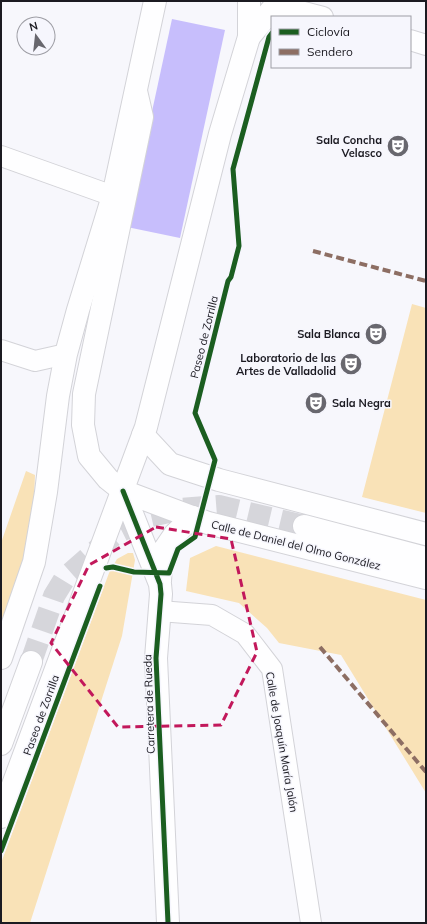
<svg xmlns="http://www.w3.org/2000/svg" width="427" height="924" viewBox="0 0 427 924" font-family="Mulish,sans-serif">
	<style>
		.green { fill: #f9e2b7 }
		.water { fill: #c7befc }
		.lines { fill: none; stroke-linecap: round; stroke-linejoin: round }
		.primary-tunnel { stroke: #d6d6db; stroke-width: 22; stroke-dasharray: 22 11; stroke-linecap: butt }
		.minor-casing { stroke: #d3d3d8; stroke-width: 22 }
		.tertiary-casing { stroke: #d3d3d8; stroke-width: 24 }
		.secondary-casing { stroke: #d3d3d8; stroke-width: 24 }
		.primary-casing { stroke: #d3d3d8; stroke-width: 24 }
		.minor { stroke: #fefeff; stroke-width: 20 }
		.tertiary { stroke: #fefeff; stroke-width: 22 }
		.secondary { stroke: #fefeff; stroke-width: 22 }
		.primary { stroke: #fefeff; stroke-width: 22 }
		.quiet { stroke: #8d6e63; stroke-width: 4; stroke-dasharray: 8 4; stroke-linecap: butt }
		.cycleway-casing { stroke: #f6f6fd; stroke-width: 8 }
		.cycleway { stroke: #1b5e20; stroke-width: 5 }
		.marked { fill: none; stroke: #c2185b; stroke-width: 3; stroke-dasharray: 8 5; stroke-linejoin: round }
		.labels { text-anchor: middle; stroke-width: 3; stroke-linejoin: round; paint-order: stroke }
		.poi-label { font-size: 11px; font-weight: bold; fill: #1b1a21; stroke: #f6f6fd; text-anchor: end }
		.street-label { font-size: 11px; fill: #1b1a21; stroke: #f6f6fd }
	</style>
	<rect width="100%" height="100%" fill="#f7f7fc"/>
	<path class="green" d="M412 304 426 308V513L362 497Z
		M26 471 35 475 33 526 29 547 1 630V543Z
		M216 546 426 600V793L341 655 279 643 267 628 239 603 186 591 190 558Z
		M128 553H133L135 560 122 636 30 923H1V863L109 573 117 559Z"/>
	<path class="water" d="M172 19 225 30 180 238 127 227Z"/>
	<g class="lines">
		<path class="primary-tunnel" d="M31 662 54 596 65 578 115 534 151 516 181 509 219 506 304 526"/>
		<g class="minor-casing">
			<path id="minor" d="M277 5 323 17
				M410 40 426 45
				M1 156 113 196
				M1 350 35 361 66 354
				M159 611 212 615 245 634 272 669 311 923"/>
		</g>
		<g class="tertiary-casing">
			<path id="tertiary" d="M249 37 279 1
				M123 491 160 584 161 594 156 658 168 923
				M160 581 162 553 175 534 193 517"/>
		</g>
		<g class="secondary-casing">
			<path id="secondary" d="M136 91 142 117 84 394 83 425 89 456 108 479 123 491 208 523 426 578
				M143 435 170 464 219 480 426 534"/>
		</g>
		<g class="primary-casing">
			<path id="primary" d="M304 526 426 558
				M1 658 34 562 46 492 58 396 66 354 78 310 113 196 155 1
				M1 744 31 662
				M1 817 146 427 220 134 249 37V1"/>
		</g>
		<use href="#minor" class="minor"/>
		<use href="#tertiary" class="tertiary"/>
		<use href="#secondary" class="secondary"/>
		<use href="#primary" class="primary"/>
		<path class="quiet" d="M313 251 426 281
			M320 647 426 772"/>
		<g class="cycleway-casing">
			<path id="cycleway" d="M123 491 160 584 161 594 156 658 168 923
				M106 568 113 567 134 572 169 573 178 549 195 537 215 460 195 413 228 281 231 277 239 246 233 169 269 37 272 33
				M1 851 100 586"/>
		</g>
		<use href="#cycleway" class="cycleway"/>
	</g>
	<path class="marked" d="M156 527 231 539 257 652 221 725 118 727 51 643 89 565Z"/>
	<defs>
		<g id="theatre-disc" transform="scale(1.15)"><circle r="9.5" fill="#68676e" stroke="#f6f6fd"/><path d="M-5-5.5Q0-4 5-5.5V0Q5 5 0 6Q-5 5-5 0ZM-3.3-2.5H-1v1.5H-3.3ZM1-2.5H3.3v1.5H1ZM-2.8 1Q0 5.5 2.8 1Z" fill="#fff"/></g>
	</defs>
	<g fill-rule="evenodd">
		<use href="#theatre-disc" x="398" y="146"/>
		<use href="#theatre-disc" x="376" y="334"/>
		<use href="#theatre-disc" x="351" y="364"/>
		<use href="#theatre-disc" x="316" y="403"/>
	</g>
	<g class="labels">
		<g class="poi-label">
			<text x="382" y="144">Sala Concha<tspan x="382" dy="13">Velasco</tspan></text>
			<text x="360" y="338">Sala Blanca</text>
			<text x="336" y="362">Laboratorio de las<tspan x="336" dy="13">Artes de Valladolid</tspan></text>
			<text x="332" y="407" text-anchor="start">Sala Negra</text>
		</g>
		<g class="street-label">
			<text transform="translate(204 337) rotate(-76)" y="4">Paseo de Zorrilla</text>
			<text transform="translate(296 545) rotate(14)" y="4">Calle de Daniel del Olmo González</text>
			<text transform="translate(149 704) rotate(-92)" y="4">Carretera de Rueda</text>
			<text transform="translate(41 715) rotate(-70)" y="4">Paseo de Zorrilla</text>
			<text transform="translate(282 742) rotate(80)" y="4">Calle de Joaquín María Jalón</text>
		</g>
	</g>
	<rect width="427" height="924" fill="none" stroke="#1b1a21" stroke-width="4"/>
	<rect x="271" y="16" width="140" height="52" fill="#f6f6fd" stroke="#9e9ea5"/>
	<rect x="279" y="29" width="20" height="6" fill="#1b5e20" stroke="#9e9ea5"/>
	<text x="307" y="36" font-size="12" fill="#1b1a21">Ciclovía</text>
	<rect x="279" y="49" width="20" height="6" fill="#8d6e63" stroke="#9e9ea5"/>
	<text x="307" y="56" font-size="12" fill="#1b1a21">Sendero</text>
	<g transform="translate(36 36) rotate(345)"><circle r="19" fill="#f6f6fd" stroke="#9e9ea5"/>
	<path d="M0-3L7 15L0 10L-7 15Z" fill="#68676e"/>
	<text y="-6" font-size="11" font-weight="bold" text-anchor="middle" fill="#1b1a21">N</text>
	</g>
</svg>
